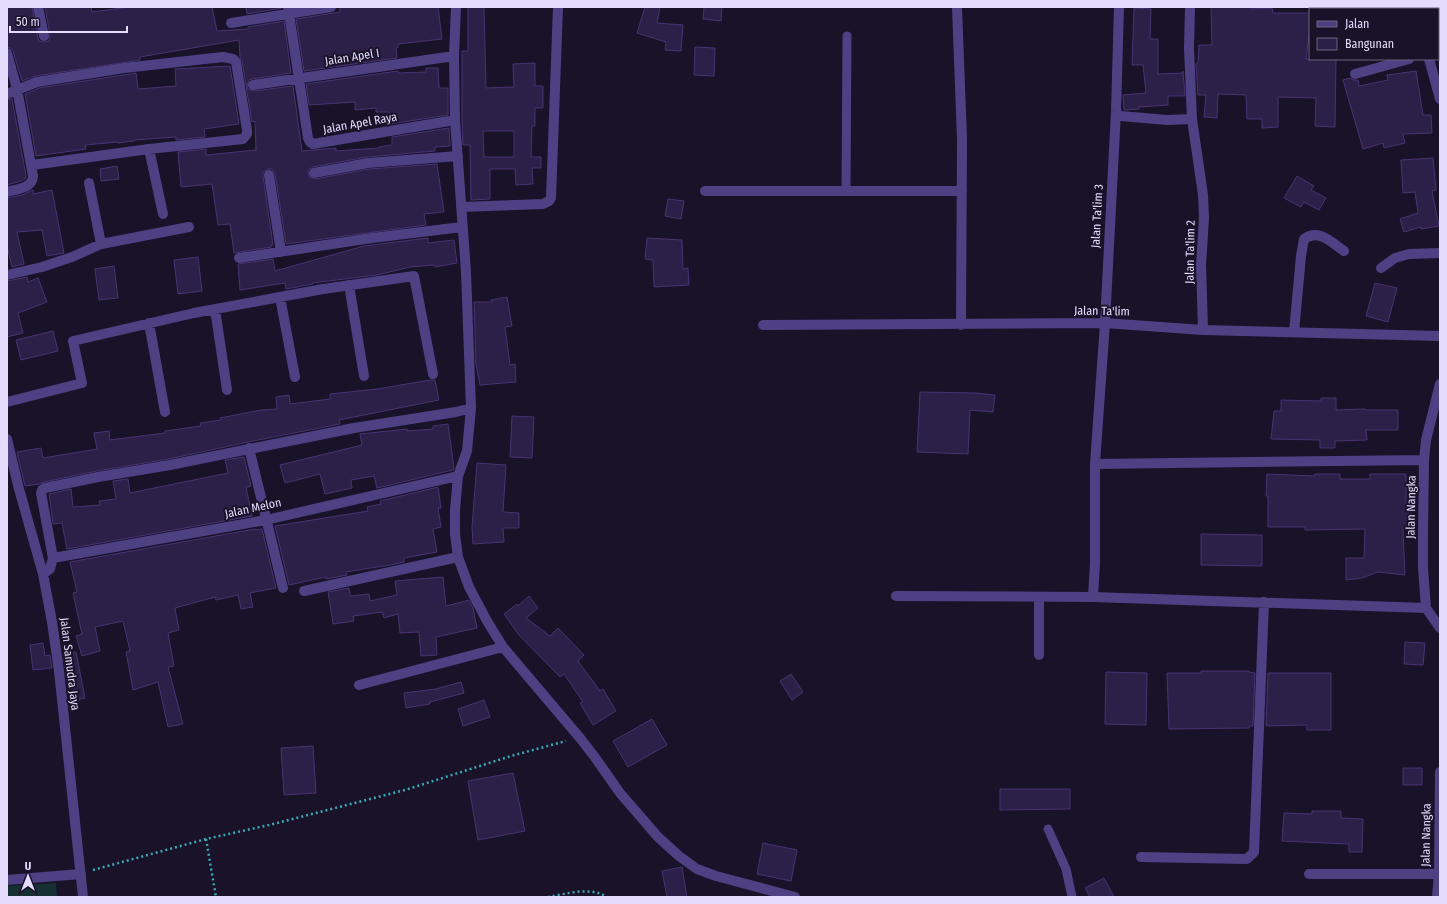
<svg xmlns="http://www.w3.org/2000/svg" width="1447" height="904" viewBox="0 0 1447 904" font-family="'Fira Sans Condensed',sans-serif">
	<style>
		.green { fill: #162f32 }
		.building { fill: #2d2048; stroke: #493373; fill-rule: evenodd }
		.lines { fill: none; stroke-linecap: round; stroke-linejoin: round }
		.path { stroke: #39aab4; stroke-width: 2.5; stroke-dasharray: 2 3; stroke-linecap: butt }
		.lane { stroke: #4d4184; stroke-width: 9 }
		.street { stroke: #4d4184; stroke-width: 10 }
		.labels { text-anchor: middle; stroke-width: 4; stroke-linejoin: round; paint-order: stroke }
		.street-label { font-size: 12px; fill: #e4dcfd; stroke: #191229 }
	</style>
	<rect width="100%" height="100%" fill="#191229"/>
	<path class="green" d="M56 883 57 897H7V886Z"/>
	<path class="building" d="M7 7H32L38 38 39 41 45 42 49 41 50 35 45 7H91L92 12 129 7H212L217 31 248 29V27L284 21 291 73 252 79 249 80 247 86 248 89 254 91 293 86 302 151 336 148V151L379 148V147L392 145V137L449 128 450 146 435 147V151L367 157 313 167 308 170 309 177 315 179 369 169 437 164 444 212 424 214 426 225 286 244 275 174 272 169H268L263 172V176L273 245H271V247L234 253 230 224 218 225 212 184 181 187 178 152 206 149V155L256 150 255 121 252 122 242 61 240 57 239 40 140 57V60L36 76 22 81 13 51 11 48 7 47Z
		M246 7H282V8L247 14Z
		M340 7H438L442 39 398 44V47L396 48 397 58 304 71 296 19 340 12Z
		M468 7H484L486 88 514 87 513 64 535 63V86H543V108H535V126H532L531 157H541V168H532L533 184 516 185 515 169H490V199L471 200 470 145H463L462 120V51H468ZM483 131H514V157H484Z
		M645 7H660L657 23 683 25 681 51 665 50 666 42 637 33Z
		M704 7H722L721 21 703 19Z
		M1211 7H1251V9L1272 8 1273 13H1310V28L1306 59H1336L1335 127 1315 126 1316 98 1278 97V127L1262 128V119H1247L1246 95 1218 94 1217 118 1204 117 1206 95H1198L1196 64 1198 62 1199 45H1212Z
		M1134 8 1151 9 1150 39H1158V74L1183 73V71L1185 96H1168V105L1139 107V109L1124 110 1123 95 1146 93 1143 65H1132Z
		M695 47 715 48 714 76 694 75Z
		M230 66 239 124 204 129 205 137 176 140V137L134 140V141L118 143V142L85 145 86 149 36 156 25 94 39 88 136 73 138 89 176 86 175 69Z
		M426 68H438L439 88H448V115L390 124 389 112H376V108L355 110V102L309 105 306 84 398 71V73L426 72Z
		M1416 71 1423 115H1431L1432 133 1403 134 1405 143 1384 148 1383 143 1363 149 1343 80 1350 78 1354 80H1358L1359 86 1388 80 1387 75Z
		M12 99 26 176 25 179 21 181 7 185V100Z
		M1433 158 1436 190 1432 191 1439 226 1421 229V227L1404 232 1400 219 1418 213 1415 192 1403 193 1401 160Z
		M117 166 119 179 101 181 100 169Z
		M1297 176 1314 186 1311 190 1326 198 1319 210 1304 202 1301 207 1284 198Z
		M33 190V194L52 190 64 253 47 256 42 230 17 232 24 264 12 267 7 246V198L22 195Z
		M668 199 684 201 681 219 665 216Z
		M428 238V243L454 240 457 263 435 267 434 265 410 267 377 275 312 283 313 284 286 289 285 283 240 290 238 264 273 259 275 271 364 246Z
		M647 238 682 240 683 269 688 268 689 285 654 287 653 260 645 259Z
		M198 257 202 291 178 294 174 260Z
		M114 266 118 298 99 300 95 269Z
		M27 277 28 282 38 278 47 302 18 313 23 333 7 337V281Z
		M1375 283 1397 288 1388 322 1366 316Z
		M507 297 512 326 505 327 510 365 515 364 516 382 480 385 476 364 474 302H492L491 300Z
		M53 331 58 351 21 360 16 340Z
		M430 380H435L439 400 339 420 340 424 248 442 169 459 97 471 44 482 40 484 25 486 17 452 41 448 43 458 97 449 94 433 109 431 110 440 165 433V431L201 426 200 423 221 420 220 418 261 410 277 409 276 397 289 395 290 404 330 399V394L377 389Z
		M920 392 975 393 995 395 993 412 970 410 968 454 917 452Z
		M1321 398H1336V410L1365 409V410H1398V430H1366L1367 440 1335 441V448H1320V440L1271 439 1274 411H1281V400L1321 401Z
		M512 416 534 417 532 458 510 457Z
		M448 424 454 468 453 470 377 488 374 476 351 480 352 488 325 494 320 474 285 483 280 465 362 445 360 434 407 429V431L433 429V426Z
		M244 457 251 486 246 487 252 516 67 549 62 523 53 524 49 494 71 489 73 507 100 505 99 501 116 499 113 481 128 479 130 493 228 473 225 460Z
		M477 463 506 465 503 512 519 513V528H503L504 542 473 544 472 527Z
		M1267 474 1315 476V474H1340V479H1370V474H1406V506H1412V530L1403 529 1405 575 1378 572 1362 578 1346 580V558H1364L1365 529 1305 530V527H1268V496H1266Z
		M438 487 441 508H438L441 527 433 529 437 552 404 558V562L390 565 346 572 347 575 326 579V577L289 585 275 526 368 511 367 507 381 504 380 501Z
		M255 529V530L262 529 276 588 250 593 253 607 241 609 238 595 216 600 215 597 175 608 179 630 168 633 174 666 168 667 183 724 168 727 158 682 133 690 126 652 130 651 123 621 95 627 100 651 82 656 76 636 82 634 73 593 77 592 70 562Z
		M1201 534 1262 535V566L1201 565Z
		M443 577 446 606 469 600 473 608 477 628 436 637 437 655 421 656 419 632 400 633 398 614 384 618 382 612 353 616 354 621 333 624 328 592 349 588 350 596 369 594 370 601 397 595 395 581Z
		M529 596 538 608 526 618 550 636 558 628 584 655 578 661 600 691 603 689 616 711 593 725 580 703 583 702 564 674 560 677 519 635 504 614 517 604 518 606Z
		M1405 642 1425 643 1423 665 1404 664Z
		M43 643 45 656 50 655 52 668 33 670 30 645Z
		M76 652 85 698 70 701 63 654Z
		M1201 671H1249V672L1255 673 1253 726H1249V728L1169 729 1167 673H1201Z
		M1106 672 1147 673 1146 725 1105 724Z
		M1268 673H1331V730H1307V725L1266 726Z
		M791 674 803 692 792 700 780 681Z
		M461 682 464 693 430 702V704L406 708 404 693 436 689Z
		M484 700 490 717 463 726 458 709Z
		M652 719 667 745 628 767 613 741Z
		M313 746 316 793 284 795 281 748Z
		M1403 768H1422V785H1403Z
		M513 773 525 831 478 840 468 781Z
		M1000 789H1070V809L1000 810Z
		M1312 811H1341V818L1363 819 1362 852H1349V844L1282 841 1284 813 1312 814Z
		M763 843 797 850 791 881 757 874Z
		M682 867 687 897H667L662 871Z
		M1104 878 1114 897H1090L1085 888Z"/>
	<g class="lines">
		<path class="path" d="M206 839 216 897
			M93 870 206 839 269 825 405 790 511 756 566 741
			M548 897C566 894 590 886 607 897"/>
		<path class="lane" d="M846 191 847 36
			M1048 829 1066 869 1072 897"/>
		<path class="street" d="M38 7 44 36
			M288 7 308 138 310 142 313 144 455 120
			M456 7 454 56 455 120 466 272 471 408 467 451 458 476 455 510V534L458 557 469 587 487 621 503 647 580 738 594 756 620 793 658 837 679 856 697 869 716 876 795 897
			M957 7 962 139 961 325
			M1119 7 1116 111 1105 323 1095 464V563L1093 597 1426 608
			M1190 7 1189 48 1192 119 1203 195 1204 218 1201 265 1203 330
			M1414 7 1415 9
			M231 23 331 7
			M7 53 17 89 33 176C33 188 17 189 7 192
			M1429 59 1440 99
			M1355 74 1409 59
			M253 85 454 56
			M7 94 37 82 124 68 223 57 233 59 236 62 247 130V134L243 139 149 149 32 165
			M1116 111 1117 114 1121 116 1167 120 1192 119
			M149 149 163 214
			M314 173 368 163 458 156
			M269 175 281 252
			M89 183 101 244
			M705 191H962
			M461 207 543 204 549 201 551 198 558 7
			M239 258 372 238 462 227
			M1381 268 1395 258 1409 254 1440 253
			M7 275 42 267 72 257 101 244 189 227
			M349 285 364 376
			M280 297 295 377
			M215 309 227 390
			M149 323 165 412
			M763 325 1105 323 1203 330 1440 336
			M1294 332 1301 256 1304 239C1319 228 1332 243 1344 251
			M1440 384 1426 440 1424 460 1423 534V568L1426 608 1440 628
			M7 402 82 383 73 341 194 313 323 289 414 276 433 374
			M7 439 19 489 43 574 52 622 59 671 83 897
			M249 448 283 588
			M1095 464 1424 460
			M53 558 266 520 458 476
			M43 574 50 569 53 558 41 493 42 490 45 488 98 477 170 465 354 428 456 412 471 408
			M304 591 458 557
			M896 596 1093 597
			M1039 597V655
			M359 685 503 647
			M1141 857 1247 859 1254 852 1264 602
			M1309 874H1439
			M7 880 81 874
			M1437 897 1439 874 1440 772"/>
	</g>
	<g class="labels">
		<g class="street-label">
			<text transform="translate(352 57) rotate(-9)" y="4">Jalan Apel I</text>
			<text transform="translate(360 123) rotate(-10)" y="4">Jalan Apel Raya</text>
			<text transform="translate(1097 216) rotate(-87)" y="4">Jalan Ta'lim 3</text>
			<text transform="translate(1190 252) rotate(-89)" y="4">Jalan Ta'lim 2</text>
			<text transform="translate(1102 311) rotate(1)" y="4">Jalan Ta'lim</text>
			<text transform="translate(1411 507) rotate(-89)" y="4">Jalan Nangka</text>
			<text transform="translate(253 508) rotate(-12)" y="4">Jalan Melon</text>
			<text transform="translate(70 664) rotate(83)" y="4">Jalan Samudra Jaya</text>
			<text transform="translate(1426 835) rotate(-89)" y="4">Jalan Nangka</text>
		</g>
	</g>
	<rect width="1447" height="904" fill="none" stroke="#e4dcfd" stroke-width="16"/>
	<rect x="1309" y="8" width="130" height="52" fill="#191229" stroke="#6a637e"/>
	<rect x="1317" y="21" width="20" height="6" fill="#4d4184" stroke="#6a637e"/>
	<text x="1345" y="28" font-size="12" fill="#e4dcfd">Jalan</text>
	<rect x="1317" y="38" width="20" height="12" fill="#2d2048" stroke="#6a637e"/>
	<text x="1345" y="48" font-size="12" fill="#e4dcfd">Bangunan</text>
	<g transform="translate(28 876)" stroke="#191229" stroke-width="3" paint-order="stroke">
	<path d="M0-3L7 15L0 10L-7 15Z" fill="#e4dcfd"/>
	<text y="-6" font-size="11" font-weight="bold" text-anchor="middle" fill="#e4dcfd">U</text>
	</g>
	<path d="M10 26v6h117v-6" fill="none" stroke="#e4dcfd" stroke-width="2"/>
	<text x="16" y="26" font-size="12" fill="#e4dcfd" stroke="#191229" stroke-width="3" paint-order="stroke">50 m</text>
</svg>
